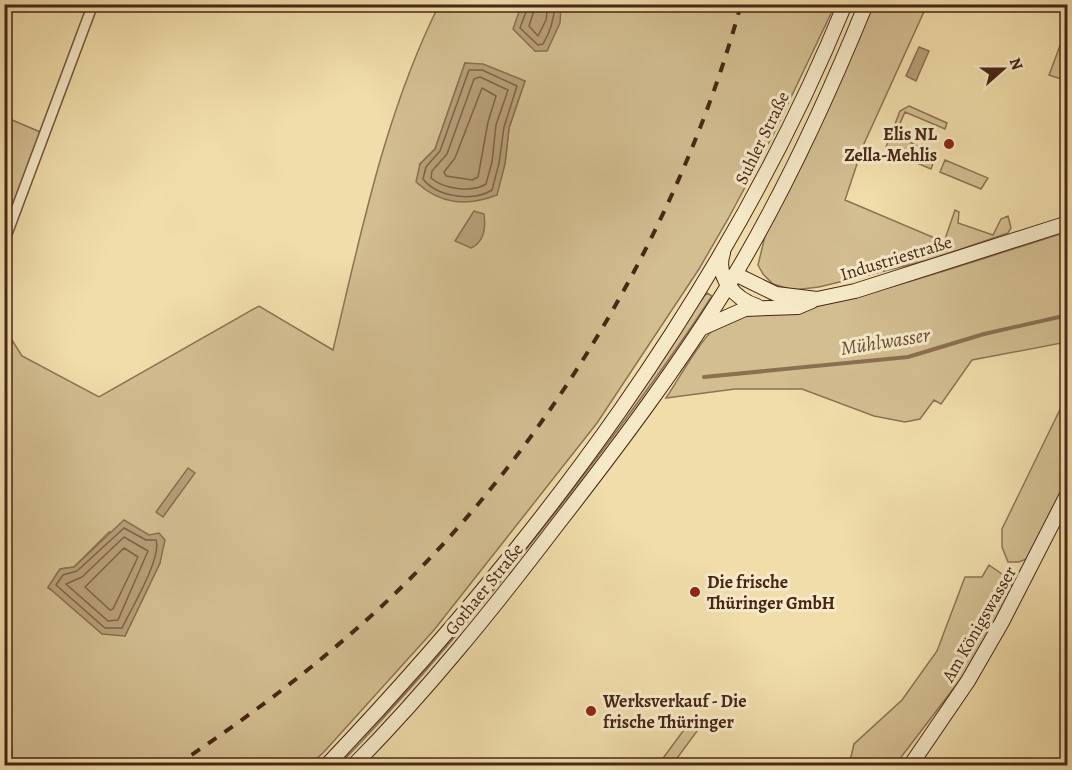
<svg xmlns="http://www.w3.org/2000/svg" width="1072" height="770" viewBox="0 0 1072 770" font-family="Alegreya,serif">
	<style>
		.green { fill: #d3be91; stroke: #8d7254; stroke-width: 1.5; fill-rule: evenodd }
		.water { fill: #b79f78; stroke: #8a6f51; stroke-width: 1.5 }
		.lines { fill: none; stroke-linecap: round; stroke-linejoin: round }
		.shore { stroke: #7f6247; stroke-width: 1.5 }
		.stream { stroke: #8a6f51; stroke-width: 4 }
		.street-casing { stroke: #71543b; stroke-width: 12 }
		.secondary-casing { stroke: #472616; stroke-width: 16 }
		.street { stroke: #f5e9c8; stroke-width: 9 }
		.secondary { stroke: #f5e9c8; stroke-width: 14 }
		.rail { stroke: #472616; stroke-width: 4; stroke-dasharray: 10 10; stroke-linecap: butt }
		.poi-dot { fill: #8f2418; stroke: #f5e9c8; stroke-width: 2 }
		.labels { text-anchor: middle; stroke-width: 6; stroke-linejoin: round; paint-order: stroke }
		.poi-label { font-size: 18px; font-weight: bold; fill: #472616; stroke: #f5e9c8; text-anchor: start }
		.street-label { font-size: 18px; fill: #472616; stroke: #f5e9c8 }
		.water-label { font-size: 20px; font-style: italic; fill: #694a33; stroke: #f5e9c8 }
	</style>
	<rect width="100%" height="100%" fill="#f0ddaa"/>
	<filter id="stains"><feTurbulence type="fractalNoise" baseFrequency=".00333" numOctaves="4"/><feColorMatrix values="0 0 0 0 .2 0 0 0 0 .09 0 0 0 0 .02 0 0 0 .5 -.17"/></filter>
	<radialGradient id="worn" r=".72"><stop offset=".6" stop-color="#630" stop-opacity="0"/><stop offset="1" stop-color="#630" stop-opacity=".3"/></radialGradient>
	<path class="green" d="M439 5H525L520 9 535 51 547 50 559 23 561 5H835L773 135 728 219 699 269 597 423 434 630 323 753 309 765H7L12 760V750L5 742V329L22 356 99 397 259 306 333 350C361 233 385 113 439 5ZM465 63 525 81 509 128 505 164H420L435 149ZM109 532 149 535 160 563 125 636 48 588 60 569 74 567Z
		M872 5H927L863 146 845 200 944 242 955 210 959 212 958 223 993 235 1001 219 1008 216 1011 228 1008 233 929 260 819 287 793 290 773 284 763 274 758 265 765 236 807 155Z
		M1067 27V81L1049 75Z
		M909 106 947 123 945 129 905 112 895 135 936 155 931 169 890 152 886 147 900 111Z
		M5 117 45 134 5 242Z
		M945 160 988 178 981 189 940 172Z
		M1067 232V342L972 360 941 404 934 400 920 419 905 422 874 416 802 389H735L666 398C681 376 702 335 723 321 745 305 769 314 794 310 888 292 977 260 1067 232Z
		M707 293 712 296C669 362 622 425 574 488 500 585 424 678 339 765L334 766C449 655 543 523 638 395 662 363 680 324 707 293Z
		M1067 395V483L1029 558 1019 562H1008L1002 547V529Z
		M989 565 1009 579 1012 588 967 671 895 765H849L854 744 902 700 937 651 965 577H982Z
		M686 727H700L672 765H658Z"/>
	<path class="water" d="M525 5H561L560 23 547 51H535L513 29 520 9Z
		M919 47 929 51 916 81 906 76Z
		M465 63 483 64 525 81 509 128 505 164 497 195C466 207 440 204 416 182L420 164 435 149Z
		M474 211 484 214C486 228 484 242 471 248L455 241Z
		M188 468 195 473 163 517 156 512Z
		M124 520 149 535 159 533 165 540 160 563 125 636 102 634 48 587 60 569 74 567Z
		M4 742 12 750V760L7 765H5Z"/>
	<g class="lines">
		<path class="shore" d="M529 4 520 28 538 45 543 44C551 31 554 19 555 4
			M536 4 529 26 538 36 546 20 548 4
			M469 70H482L517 86 504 127 499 163 492 190C473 202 437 197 423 179L426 167 440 151Z
			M480 77 508 90 496 125 492 162 486 184C472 193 443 189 431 178L432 171 447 154 474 79Z
			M482 88 496 96 488 122 478 177 472 180 446 176 444 172 455 158Z
			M124 528 146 540H156C162 558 131 609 122 628H105L56 585 63 575 77 571Z
			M124 537 148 551 118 620 108 621 66 584 82 577Z
			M124 548 138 557 113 609 110 610 85 587Z"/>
		<path class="stream" d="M704 377 908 357 984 334 1068 315"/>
		<g class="street-casing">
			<path id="street" d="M4 242 93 4"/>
		</g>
		<g class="secondary-casing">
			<path id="secondary" d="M723 253C715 277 735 299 757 306
				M735 274 776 294 817 299 855 291 1068 223
				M702 328 745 309 798 307 812 301
				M326 766C538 543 728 291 845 4
				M353 766C427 691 493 609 557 525 620 444 681 363 734 276 786 189 828 97 866 4
				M910 766 968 681 1002 622 1068 493"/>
		</g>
		<use href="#street" class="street"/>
		<use href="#secondary" class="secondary"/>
		<path class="rail" d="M175 766C235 726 293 684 347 637 531 481 678 237 741 4"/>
	</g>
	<g class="poi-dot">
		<circle cx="949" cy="144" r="6"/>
		<circle cx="695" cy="592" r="6"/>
		<circle cx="591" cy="711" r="6"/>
	</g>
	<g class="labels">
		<g class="poi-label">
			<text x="937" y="140" text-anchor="end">Elis NL<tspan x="937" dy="21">Zella-Mehlis</tspan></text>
			<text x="707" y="588">Die frische<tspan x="707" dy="21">Thüringer GmbH</tspan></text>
			<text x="603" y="707">Werksverkauf - Die<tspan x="603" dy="21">frische Thüringer</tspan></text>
		</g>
		<g class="street-label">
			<text transform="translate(762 138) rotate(-64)" y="6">Suhler Straße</text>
			<text transform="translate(896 258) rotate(-17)" y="6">Industriestraße</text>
			<text transform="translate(484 589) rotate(-51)" y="6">Gothaer Straße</text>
			<text transform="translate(979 624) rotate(-60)" y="6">Am Königswasser</text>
		</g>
		<g class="water-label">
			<text transform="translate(885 341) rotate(-9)" y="7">Mühlwasser</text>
		</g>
	</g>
	<rect width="1072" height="770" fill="none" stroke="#f0ddaa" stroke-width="24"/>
	<rect x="6" y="6" width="1060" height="758" fill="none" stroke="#472616" stroke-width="3"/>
	<rect x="12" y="12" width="1048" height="746" fill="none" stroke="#472616" stroke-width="1.5"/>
	<g transform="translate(1003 69) rotate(69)" stroke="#f5e9c8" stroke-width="4.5" paint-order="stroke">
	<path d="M0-4.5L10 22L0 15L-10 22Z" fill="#472616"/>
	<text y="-9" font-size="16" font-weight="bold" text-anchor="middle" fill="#472616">N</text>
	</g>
	<rect width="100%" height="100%" filter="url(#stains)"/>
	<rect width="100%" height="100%" fill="url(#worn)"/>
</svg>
